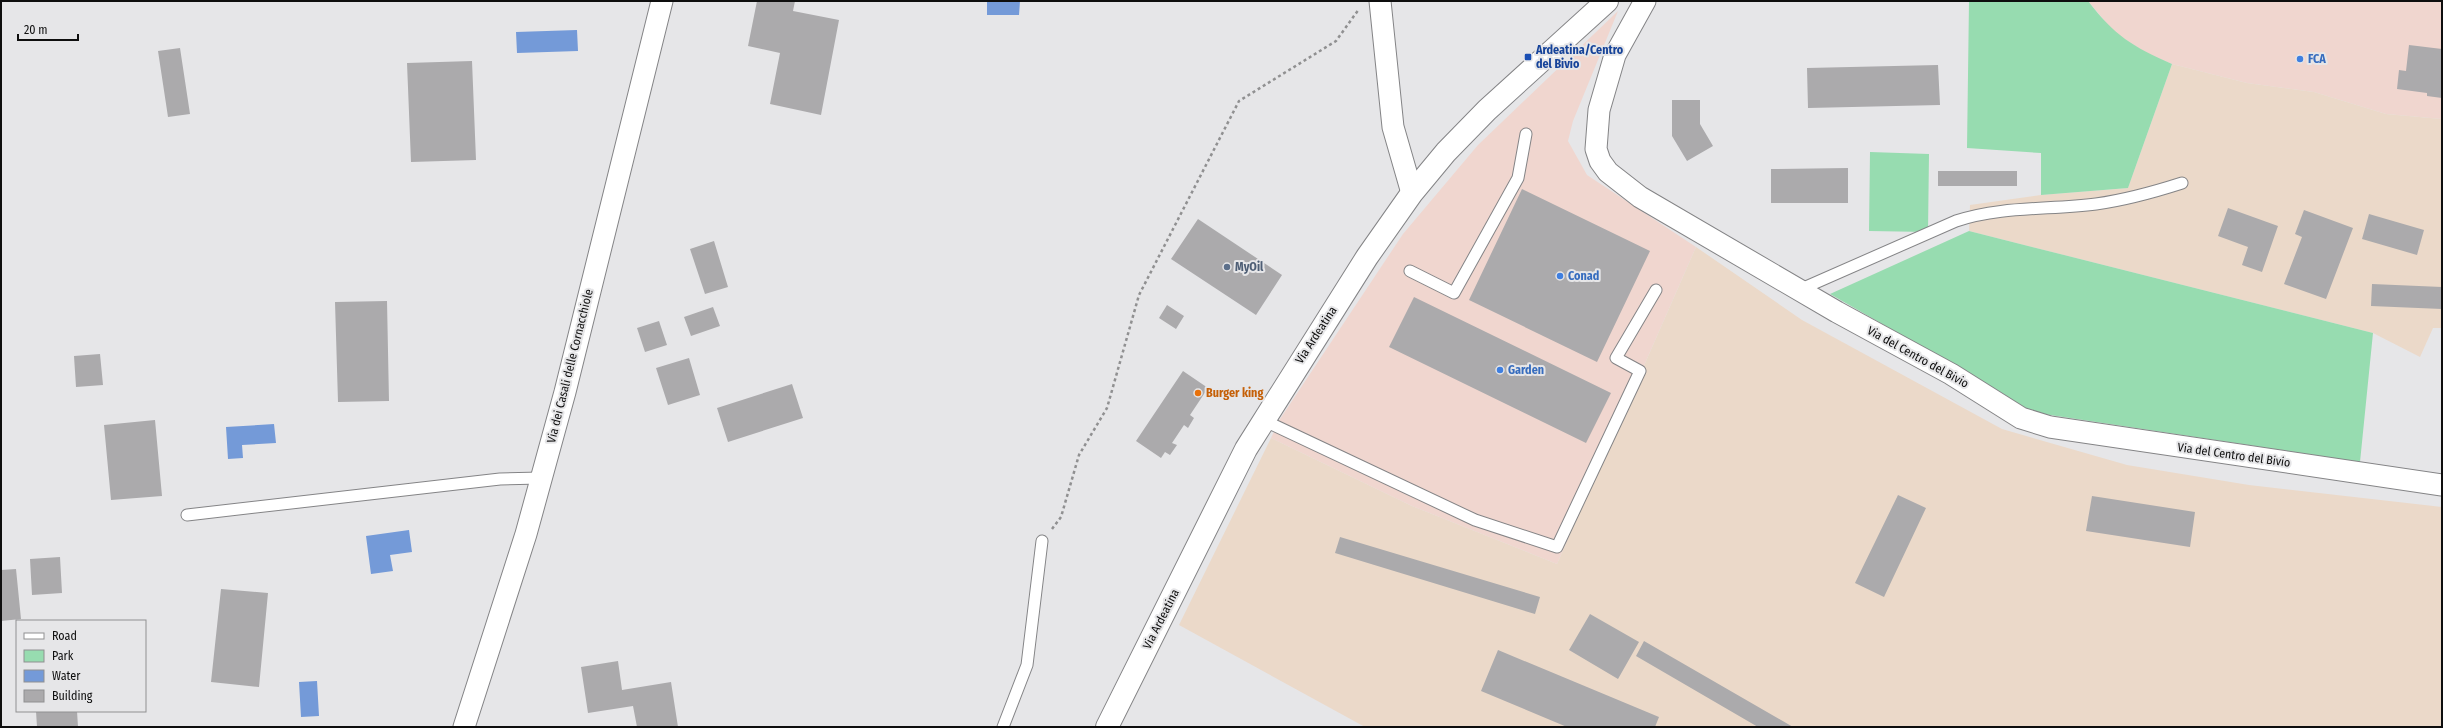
<svg xmlns="http://www.w3.org/2000/svg" width="2443" height="728" viewBox="0 0 2443 728" font-family="'Fira Sans Condensed',sans-serif">
	<style>
		.commercial { fill: #f0d6cf }
		.industrial { fill: #ebd9c9 }
		.green { fill: #97dcb0 }
		.water { fill: #749ad8 }
		.building { fill: #abaaac }
		.lines { fill: none; stroke-linecap: round; stroke-linejoin: round }
		.service-casing { stroke: #848486; stroke-width: 13 }
		.minor-casing { stroke: #848486; stroke-width: 23 }
		.secondary-casing { stroke: #848486; stroke-width: 24 }
		.path { stroke: #909091; stroke-width: 2.5; stroke-dasharray: 3 3; stroke-linecap: butt }
		.service { stroke: #fff; stroke-width: 11 }
		.minor { stroke: #fff; stroke-width: 21 }
		.secondary { stroke: #fff; stroke-width: 22 }
		.transit-dot { fill: #1a4fb4; stroke: #e6e6e8; stroke-width: 1.5 }
		.shop-dot { fill: #3f7fe0; stroke: #e6e6e8; stroke-width: 1.5 }
		.service-dot { fill: #5c6f8a; stroke: #e6e6e8; stroke-width: 1.5 }
		.food-dot { fill: #e8710a; stroke: #e6e6e8; stroke-width: 1.5 }
		.labels { text-anchor: middle; stroke-width: 4; stroke-linejoin: round; paint-order: stroke }
		.transit-label { font-size: 12px; font-weight: bold; fill: #164399; stroke: #e6e6e8; text-anchor: start }
		.shop-label { font-size: 12px; font-weight: bold; fill: #366cbe; stroke: #e6e6e8; text-anchor: start }
		.service-label { font-size: 12px; font-weight: bold; fill: #4e5e75; stroke: #e6e6e8; text-anchor: start }
		.street-label { font-size: 12px; fill: #0e0e0e; stroke: #e6e6e8 }
		.food-label { font-size: 12px; font-weight: bold; fill: #c56008; stroke: #e6e6e8; text-anchor: start }
	</style>
	<rect width="100%" height="100%" fill="#e6e6e8"/>
	<path class="commercial" d="M2088 1H2442V119L2386 114 2314 92 2247 83 2172 64 2146 53 2114 32Z
		M1618 11 1573 121 1568 141 1587 175 1696 247 1557 564 1412 506 1271 438 1280 419 1403 234 1478 145Z"/>
	<path class="industrial" d="M2172 64 2247 83 2314 92 2386 114 2442 119V328H2433L2420 357 2373 333 1969 231 1970 205 2041 195 2128 188Z
		M1696 247 1802 320 2002 429 2127 465 2249 485 2442 507V727H1365L1179 625 1271 438 1412 506 1557 564Z"/>
	<path class="green" d="M1969 1H2088C2114 35 2133 47 2172 64L2128 188 2041 195V153L1967 148Z
		M1870 152 1929 154 1928 232 1869 231Z
		M1969 231 2373 333 2360 462 2031 412 1999 391 1830 294Z"/>
	<path class="water" d="M987 1H1020L1019 15H987Z
		M577 30 578 51 517 53 516 32Z
		M274 424 276 443 242 445 243 458 228 459 226 427Z
		M409 530 412 552 390 555 393 571 371 574 366 536Z
		M317 681 319 716 301 717 299 682Z"/>
	<path class="building" d="M757 1H795L793 11 839 20 821 115 770 104 780 53 748 46Z
		M2409 45 2442 49V98L2427 96V93L2397 89 2399 70 2406 71Z
		M180 48 190 114 168 117 158 51Z
		M472 61 476 160 411 162 407 63Z
		M1938 65 1940 105 1808 108 1807 68Z
		M1672 100H1700V124L1713 146 1687 161 1672 136Z
		M1848 168V203H1771V169Z
		M1938 171H2017V186H1938Z
		M1522 189 1650 251 1597 362 1469 300Z
		M2228 208 2278 226 2262 272 2242 265 2248 247 2218 236Z
		M2304 210 2353 228 2326 299 2284 284 2302 237 2295 234Z
		M2369 214 2424 230 2417 255 2362 239Z
		M1198 219 1282 275 1256 315 1171 259Z
		M714 241 728 287 705 294 690 249Z
		M2372 284 2442 287V309L2371 306Z
		M1414 297 1611 393 1586 443 1389 347Z
		M387 301 389 401 338 402 335 302Z
		M1167 305 1184 316 1176 329 1159 318Z
		M713 307 720 326 691 336 684 317Z
		M659 321 667 345 645 352 637 328Z
		M100 354 103 385 76 387 74 356Z
		M689 358 700 395 668 405 656 368Z
		M1183 371 1208 388 1190 415 1194 418 1188 428 1184 425 1172 443 1177 445 1170 455 1165 452 1161 458 1136 441Z
		M792 384 803 418 728 442 717 408Z
		M155 420 162 496 111 500 104 425Z
		M1898 495 1926 508 1884 597 1855 583Z
		M2092 496 2195 512 2190 547 2086 531Z
		M1340 537 1540 597 1535 614 1335 553Z
		M60 557 62 593 32 595 30 559Z
		M16 569 21 619 1 621V570Z
		M221 589 268 593 259 687 211 682Z
		M1590 614 1639 642 1618 679 1569 650Z
		M1644 641 1793 727H1758L1636 656Z
		M1498 650 1659 717 1655 727H1567L1481 691Z
		M618 661 622 690 671 682 678 727H637L633 706 588 713 581 667Z
		M36 711H77L78 727H37Z"/>
	<g class="lines">
		<g class="service-casing">
			<path id="service" d="M1410 271 1454 293 1518 178 1526 134
				M1799 290 1956 221C2001 206 2049 210 2096 204 2125 200 2154 192 2182 183
				M1263 420 1475 520 1557 547 1640 371 1616 358 1656 290
				M187 515 500 479 541 478
				M1003 727 1027 665 1042 541"/>
		</g>
		<g class="minor-casing">
			<path id="minor" d="M1380 1 1393 127 1412 193
				M1645 1 1615 55 1599 110 1596 149 1600 161 1608 172 1640 197 1837 312 1951 374 2021 418 2050 427 2442 485
				M464 727 526 534 565 392 662 1"/>
		</g>
		<g class="secondary-casing">
			<path id="secondary" d="M1107 727 1246 449 1367 257 1412 193 1446 152 1487 110 1607 1"/>
		</g>
		<path class="path" d="M1052 529 1061 517 1079 455 1107 408 1139 295 1239 101 1336 41 1359 9"/>
		<use href="#service" class="service"/>
		<use href="#minor" class="minor"/>
		<use href="#secondary" class="secondary"/>
	</g>
	<rect class="transit-dot" x="1524" y="53" width="8" height="8" rx="2"/>
	<g class="shop-dot">
		<circle cx="2300" cy="59" r="4"/>
		<circle cx="1560" cy="276" r="4"/>
		<circle cx="1500" cy="370" r="4"/>
	</g>
	<circle class="service-dot" cx="1227" cy="267" r="4"/>
	<circle class="food-dot" cx="1198" cy="393" r="4"/>
	<g class="labels">
		<g class="transit-label">
			<text x="1536" y="54">Ardeatina/Centro<tspan x="1536" dy="14">del Bivio</tspan></text>
		</g>
		<g class="shop-label">
			<text x="2308" y="63">FCA</text>
			<text x="1568" y="280">Conad</text>
			<text x="1508" y="374">Garden</text>
		</g>
		<g class="service-label">
			<text x="1235" y="271">MyOil</text>
		</g>
		<g class="street-label">
			<text transform="translate(1316 335) rotate(-57)" y="4">Via Ardeatina</text>
			<text transform="translate(1918 357) rotate(29)" y="4">Via del Centro del Bivio</text>
			<text transform="translate(570 366) rotate(-76)" y="4">Via dei Casali delle Cornacchiole</text>
			<text transform="translate(2234 455) rotate(8)" y="4">Via del Centro del Bivio</text>
			<text transform="translate(1161 619) rotate(-63)" y="4">Via Ardeatina</text>
		</g>
		<g class="food-label">
			<text x="1206" y="397">Burger king</text>
		</g>
	</g>
	<rect width="2443" height="728" fill="none" stroke="#0e0e0e" stroke-width="4"/>
	<rect x="16" y="620" width="130" height="92" fill="#e6e6e8" stroke="#909091"/>
	<rect x="24" y="633" width="20" height="6" fill="#ffffff" stroke="#909091"/>
	<text x="52" y="640" font-size="12" fill="#0e0e0e">Road</text>
	<rect x="24" y="650" width="20" height="12" fill="#97dcb0" stroke="#909091"/>
	<text x="52" y="660" font-size="12" fill="#0e0e0e">Park</text>
	<rect x="24" y="670" width="20" height="12" fill="#749ad8" stroke="#909091"/>
	<text x="52" y="680" font-size="12" fill="#0e0e0e">Water</text>
	<rect x="24" y="690" width="20" height="12" fill="#abaaac" stroke="#909091"/>
	<text x="52" y="700" font-size="12" fill="#0e0e0e">Building</text>
	<path d="M18 34v6h60v-6" fill="none" stroke="#0e0e0e" stroke-width="2"/>
	<text x="24" y="34" font-size="12" fill="#0e0e0e" stroke="#e6e6e8" stroke-width="3" paint-order="stroke">20 m</text>
</svg>
